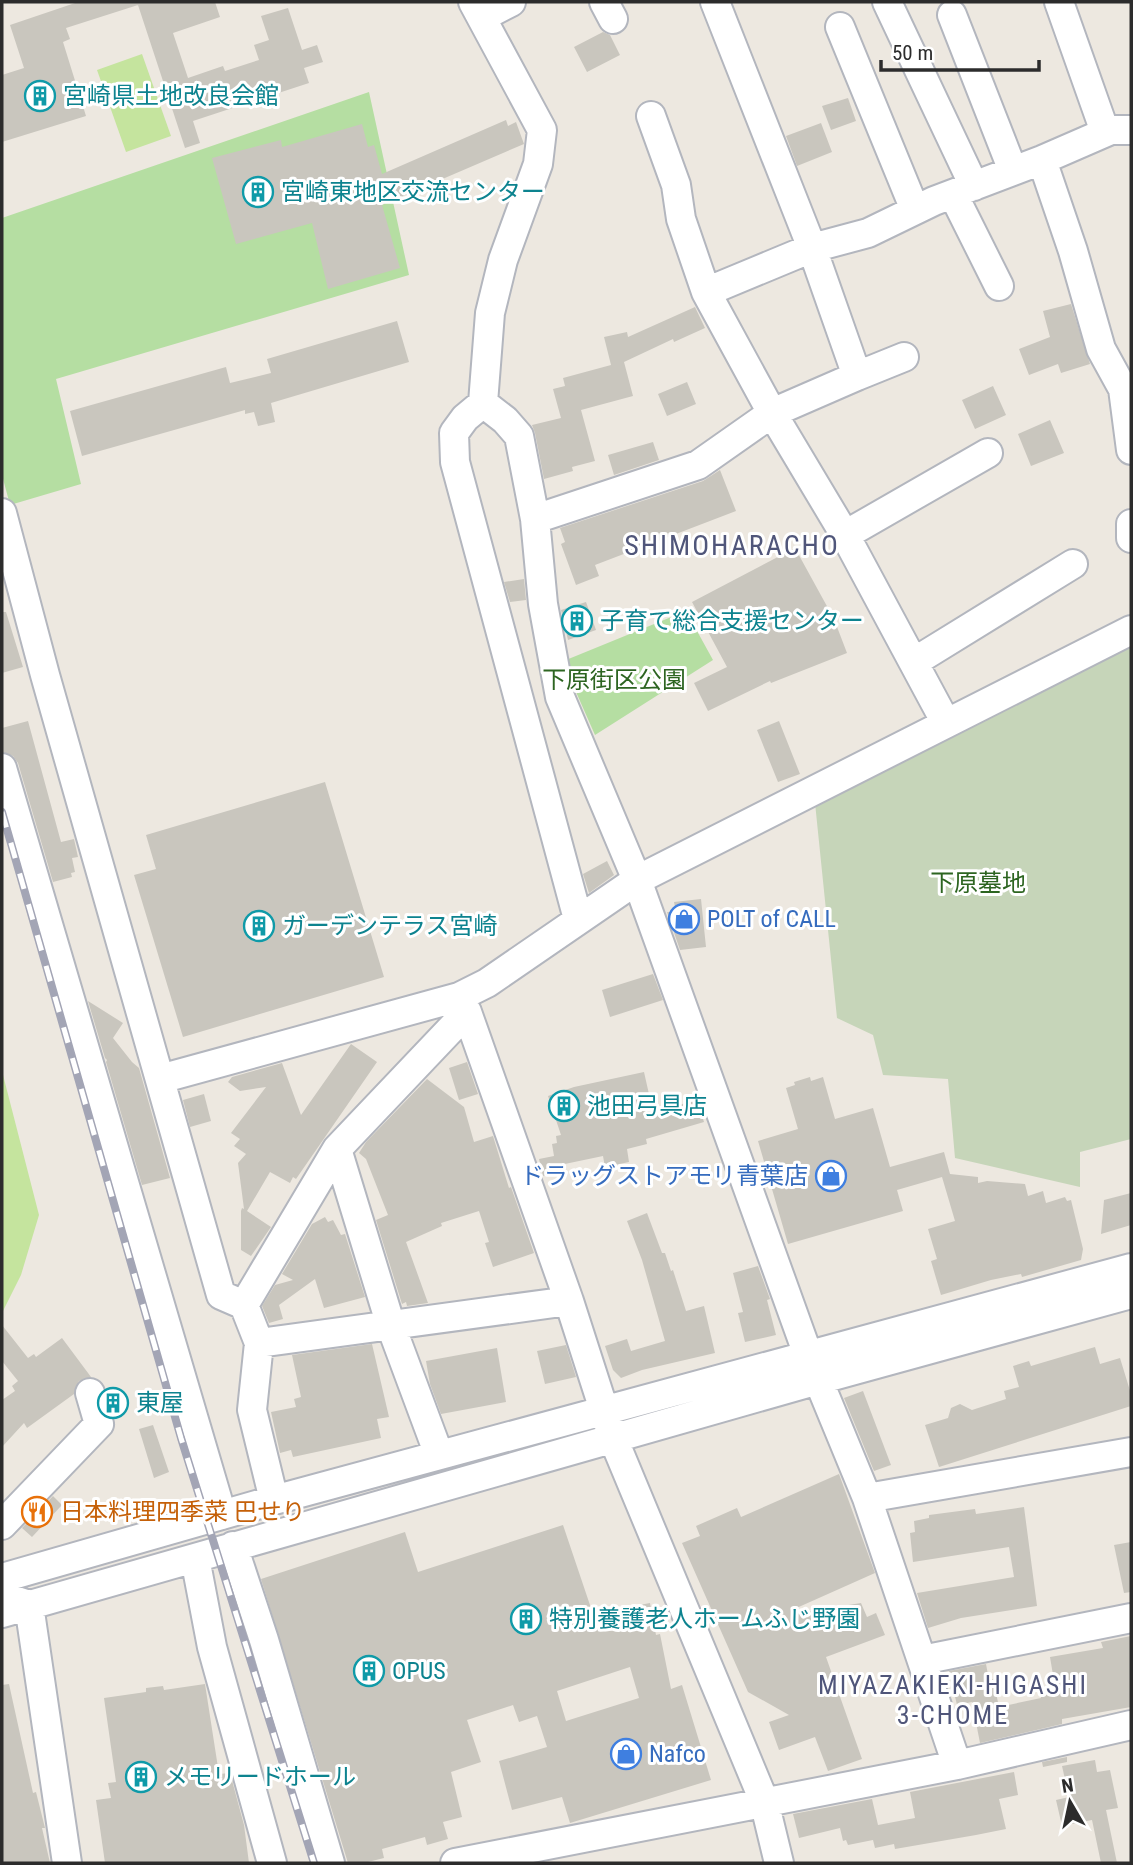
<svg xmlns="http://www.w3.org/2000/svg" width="1133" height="1865" viewBox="0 0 1133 1865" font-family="'Roboto Condensed','Noto Sans JP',sans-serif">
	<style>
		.green { fill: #b5dea2 }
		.cemetery { fill: #c6d5b9 }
		.pitch { fill: #c5e49e }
		.building { fill: #c9c6be; fill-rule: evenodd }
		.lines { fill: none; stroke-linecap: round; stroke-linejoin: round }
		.minor-casing { stroke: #b3b6be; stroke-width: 32 }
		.minor { stroke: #fff; stroke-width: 28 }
		.rail-casing { stroke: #a3a5b5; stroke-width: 8 }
		.rail { stroke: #fff; stroke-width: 5; stroke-dasharray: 16; stroke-linecap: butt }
		.labels { text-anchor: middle; stroke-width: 6; stroke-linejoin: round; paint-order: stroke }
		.culture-label { font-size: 24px; fill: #0d838f; stroke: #fff; text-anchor: start }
		.park-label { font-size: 24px; fill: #2d6521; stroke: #fff }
		.shop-label { font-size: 24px; fill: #366cbe; stroke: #fff; text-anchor: start }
		.food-label { font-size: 24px; fill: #c56008; stroke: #fff; text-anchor: start }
		.neighbourhood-label { font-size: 26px; letter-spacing: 2px; fill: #50567a; stroke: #fff }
		.quarter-label { font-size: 28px; letter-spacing: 2px; fill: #50567a; stroke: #fff }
	</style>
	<rect width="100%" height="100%" fill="#ede8e0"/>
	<path class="green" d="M369 92 409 275 56 379 81 484 10 505 2 475V218Z
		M686 611 713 660 595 735 569 676 566 660Z"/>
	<path class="cemetery" d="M1131 633V1139L1080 1152V1187L955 1158 948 1079 883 1075 873 1035 837 1018 814 793Z"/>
	<path class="pitch" d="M142 54 171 136 126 152 97 70Z
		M2 1071 39 1215 21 1275 2 1313Z"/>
	<path class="building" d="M78 2H137L138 5 66 28 70 39 63 42 86 116 2 142V75L24 68 10 25Z
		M137 2H215L220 17 173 33 188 78 223 66 225 71 259 60 254 45 269 40 261 16 288 8 302 50 317 45 323 62 304 68 309 83 193 121 200 143 185 148Z
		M603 32 610 35 620 55 587 72 574 47Z
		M848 98 856 121 831 130 822 106Z
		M506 120 508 126 516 122 524 144 382 205 400 268 328 289 312 223 236 244 212 158 281 140 282 147 362 124 368 147 374 145 382 174Z
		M821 123 832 152 797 166 786 136Z
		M1071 304 1090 364 1061 373 1058 364 1029 375 1019 349 1050 337 1043 311Z
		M695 307 705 328 674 342 673 339 624 362 633 396 581 410 595 461 572 467 573 471 544 479 535 433 532 425 561 418 553 389 565 386 563 378 611 365 604 337 627 332 628 337Z
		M397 321 409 362 271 403 275 422 258 426 254 412 245 414V410L82 456 70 411 226 367 230 383 271 373 267 359Z
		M687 382 696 404 667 416 658 394Z
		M993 386 1006 415 975 429 962 400Z
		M1050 420 1064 453 1031 466 1018 434Z
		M653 442 659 460 614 475 608 455Z
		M720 470 736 511 595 565 599 576 576 585 561 544 565 542 560 528 703 481Z
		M795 548 834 619 847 653 771 683 770 681 708 711 694 683 727 667 692 602Z
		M524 579 526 600 510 602 504 582Z
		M586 602 596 630 568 640 561 610Z
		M2 612H6L23 667 2 673Z
		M28 721 61 842 74 839 78 857 72 858 75 872 71 873 72 877 53 882 18 763 13 756 2 752V728Z
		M779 721 800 774 778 782 757 730Z
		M325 782 384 977 183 1037 134 875 156 869 146 835Z
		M607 861 614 875 589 893 583 874Z
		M701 899 706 947 680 950 667 912H676L674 902Z
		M653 974 663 1000 610 1017 602 990Z
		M88 1001 123 1023 113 1038 132 1062 139 1068 170 1178 142 1185 106 1062 107 1060 105 1058Z
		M351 1044 377 1062 296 1179 293 1177 290 1183 270 1172 247 1211 271 1227 251 1256 241 1250V1211L242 1208 244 1209 238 1163 246 1154 234 1146 240 1139 231 1133 266 1087 240 1091 228 1082 232 1077 282 1063 301 1115Z
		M467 1062 478 1094 459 1100 449 1068Z
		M644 1072 653 1112 697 1100 704 1122 646 1139 647 1144 627 1149 629 1162 605 1167 603 1156 560 1165 561 1172 543 1176 539 1159 554 1156 552 1144 557 1143 556 1136 561 1135 548 1096 574 1087Z
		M810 1077 811 1081 823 1077 835 1119 873 1108 890 1167 944 1152 950 1174 978 1177V1183L987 1181 1025 1184 1028 1196 1043 1191 1046 1203 1065 1197 1067 1201 1071 1200 1083 1249 1081 1260 1022 1277 1021 1274 991 1280 941 1295 931 1261 937 1259 928 1229 955 1221 942 1177 897 1190 903 1211 788 1244 758 1141 798 1129 786 1088 795 1085 794 1082Z
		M427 1079 464 1107 474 1142 493 1136 509 1188 511 1187 534 1253 493 1267 485 1243 489 1242 479 1211 441 1223 442 1226 406 1242 428 1303 407 1306 406 1302 402 1304 376 1220 388 1215 366 1159 359 1153 366 1142Z
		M204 1094 211 1121 190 1127 183 1100Z
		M1131 1193V1225L1101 1234 1104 1200Z
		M647 1213 662 1253H665L671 1271 673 1270 686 1311 704 1306 715 1353 642 1370 621 1378 613 1370 605 1346 627 1339 631 1351 665 1341 642 1260 627 1221Z
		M325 1217 328 1222 333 1220 341 1235 345 1234 365 1297 324 1308 315 1279 279 1305 283 1319 269 1323 262 1306 275 1285 293 1280 282 1274 312 1224Z
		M758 1266 770 1299 767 1300 776 1335 745 1342 738 1313 743 1312 733 1273Z
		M2 1325 28 1358 34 1354 36 1357 62 1338 91 1377 79 1381 74 1394 27 1428 24 1423 2 1447V1400L15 1391 12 1386 18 1381 2 1361Z
		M372 1344 389 1417 377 1419 381 1438 293 1457 291 1450 280 1453 271 1412 296 1407 294 1399 301 1397 292 1355Z
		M566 1345 576 1377 545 1384 537 1351Z
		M1095 1347 1100 1364 1120 1358 1131 1394V1406L939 1467 925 1425 948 1418 951 1408 960 1404 972 1410 1006 1399 1004 1391 1019 1387 1013 1366 1029 1361 1031 1366Z
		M497 1348 506 1402 441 1414 430 1384 426 1361Z
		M863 1391 891 1465 874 1471 844 1398Z
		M153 1425 169 1472 154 1478 139 1429Z
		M839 1474 875 1573 792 1610 793 1614 861 1603 867 1617 876 1613 885 1635 826 1657 862 1759 828 1771 815 1737 779 1750 769 1722 789 1715 748 1692 682 1543 700 1536 696 1526 737 1508 741 1517Z
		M53 1496 62 1505 32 1537 22 1528Z
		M1024 1507 1037 1606 961 1618 928 1628 917 1593 1014 1577 1009 1547 913 1562 910 1533 915 1532 914 1521 929 1518V1515L975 1509 976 1514Z
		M563 1525 593 1614 650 1603 656 1635 660 1634 671 1689 682 1685 711 1780 570 1823 562 1797 512 1810 499 1761 547 1747 537 1716 519 1722 513 1705 467 1720 481 1762 451 1772 462 1817 443 1822 448 1839 427 1845 425 1837 382 1849 384 1858 364 1863H348L261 1579 405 1532 418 1572ZM630 1667 639 1698 566 1721 557 1691Z
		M1131 1542V1592L1124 1593 1114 1545Z
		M1131 1636V1707L1062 1719V1724L980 1743 972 1702 957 1705 949 1671 986 1664 989 1680 993 1679 999 1707 1041 1698 1040 1689 1055 1687 1050 1657 1103 1648 1101 1642Z
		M9 1684 33 1793 36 1792 45 1828H42L50 1863H2V1685Z
		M205 1684 219 1774 230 1773 244 1825 249 1863H105L96 1800 111 1798 108 1783 116 1782 104 1698 146 1692V1688L163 1686 164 1690Z
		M1067 1757V1762L1043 1767 1042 1762Z
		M1095 1760 1097 1772 1110 1770 1118 1808 1106 1810 1117 1863H1101L1092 1820 1062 1826 1056 1800 1069 1797 1062 1766Z
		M1014 1772 1018 1795 999 1799 1006 1829 976 1835 895 1849 894 1844 875 1848 873 1840 848 1845 846 1840 843 1841 840 1828 799 1838 793 1814 872 1799 878 1825 915 1818 910 1792Z"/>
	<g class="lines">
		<g class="minor-casing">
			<path id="minor" d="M473 2 542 130 538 164 503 260 490 313 483 403 465 418 454 433 455 462 578 919
				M604 2 613 19
				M887 2 974 186
				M1059 2 1105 132
				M952 15 1013 171
				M482 17 511 2
				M840 27 915 210
				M651 116 676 185 681 219 706 292 772 413 845 535 946 723
				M1042 160 1073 251 1101 349 1123 389 1131 450
				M953 194 999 286
				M706 292 812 248 715 2
				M857 376 904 357
				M483 403 505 420 519 436 535 519 543 604 560 697 637 880 808 1355 867 1498 957 1765
				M2 513 45 675 221 1295 244 1305 259 1343 252 1410 274 1500
				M535 519 698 465 772 413 857 376 812 248 868 233 934 201 1042 160 1111 130H1131
				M1131 524V538
				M845 535 988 453
				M914 662 1073 564
				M2 768 222 1515
				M459 997 467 1012 569 1301 613 1438 764 1801 779 1863
				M160 1079 459 997 487 983 637 880 1131 630
				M337 1149 391 1326 439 1455
				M244 1305 337 1149 467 1012
				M259 1343 569 1301
				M867 1498 1131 1452
				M2 1525 99 1424 90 1393
				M233 1546 264 1640 330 1863
				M195 1558 212 1647 272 1863
				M2 1578 274 1500 1131 1268
				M11 1599 29 1605 67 1863
				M2 1613 818 1380 1131 1294
				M922 1660 1131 1618
				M455 1863 957 1765 1131 1725"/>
		</g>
		<use href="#minor" class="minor"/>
		<g class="rail-casing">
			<path id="rail" d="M2 812 181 1438 314 1863"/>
		</g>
		<use href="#rail" class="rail"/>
	</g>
	<defs>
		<g id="building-ring" transform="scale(1.575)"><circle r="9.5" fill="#fff" stroke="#0f9aa8" stroke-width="1.5"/><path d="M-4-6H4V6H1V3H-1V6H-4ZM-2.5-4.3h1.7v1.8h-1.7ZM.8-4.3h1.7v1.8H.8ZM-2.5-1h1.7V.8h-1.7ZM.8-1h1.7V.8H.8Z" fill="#0f9aa8"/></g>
		<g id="shop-ring" transform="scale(1.575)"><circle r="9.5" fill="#fff" stroke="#3f7fe0" stroke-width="1.5"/><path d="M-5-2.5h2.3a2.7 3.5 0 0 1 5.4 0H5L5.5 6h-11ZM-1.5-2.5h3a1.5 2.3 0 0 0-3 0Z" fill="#3f7fe0"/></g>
		<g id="restaurant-ring" transform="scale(1.575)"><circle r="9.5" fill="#fff" stroke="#e8710a" stroke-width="1.5"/><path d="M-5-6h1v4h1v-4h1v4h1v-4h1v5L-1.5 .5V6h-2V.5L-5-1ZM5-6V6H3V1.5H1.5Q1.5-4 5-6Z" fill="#e8710a"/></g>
	</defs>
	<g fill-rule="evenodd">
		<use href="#building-ring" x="40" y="96"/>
		<use href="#building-ring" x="258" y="192"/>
		<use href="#building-ring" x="577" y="621"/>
		<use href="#shop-ring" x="684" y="919"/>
		<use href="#building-ring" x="259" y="926"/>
		<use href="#building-ring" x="564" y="1106"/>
		<use href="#shop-ring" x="831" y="1176"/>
		<use href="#building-ring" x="113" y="1403"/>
		<use href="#restaurant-ring" x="37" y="1512"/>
		<use href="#building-ring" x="526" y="1619"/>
		<use href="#building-ring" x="369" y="1671"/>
		<use href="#shop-ring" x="626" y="1754"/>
		<use href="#building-ring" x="141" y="1777"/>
	</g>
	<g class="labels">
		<g class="culture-label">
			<text x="63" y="104">宮崎県土地改良会館</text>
			<text x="281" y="200">宮崎東地区交流センター</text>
			<text x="600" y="629">子育て総合支援センター</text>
			<text x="282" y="934">ガーデンテラス宮崎</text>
			<text x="587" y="1114">池田弓具店</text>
			<text x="136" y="1411">東屋</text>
			<text x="549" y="1627">特別養護老人ホームふじ野園</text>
			<text x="392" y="1679">OPUS</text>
			<text x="164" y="1785">メモリードホール</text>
		</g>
		<g class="park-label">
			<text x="614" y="688">下原街区公園</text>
			<text x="978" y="891">下原墓地</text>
		</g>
		<g class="shop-label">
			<text x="707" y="927">POLT of CALL</text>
			<text x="808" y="1184" text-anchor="end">ドラッグストアモリ青葉店</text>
			<text x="649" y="1762">Nafco</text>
		</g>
		<g class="food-label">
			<text x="60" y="1520">日本料理四季菜 巴せり</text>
		</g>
		<g class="neighbourhood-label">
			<text x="953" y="1694">MIYAZAKIEKI-HIGASHI<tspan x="953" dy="30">3-CHOME</tspan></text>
		</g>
		<g class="quarter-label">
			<text x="732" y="555">SHIMOHARACHO</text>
		</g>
	</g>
	<rect width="1133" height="1865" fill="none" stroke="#2c2c2c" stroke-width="7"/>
	<g transform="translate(1070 1802) rotate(351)" stroke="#ffffff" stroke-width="5" paint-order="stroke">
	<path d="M0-5L12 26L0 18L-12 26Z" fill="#2c2c2c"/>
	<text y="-10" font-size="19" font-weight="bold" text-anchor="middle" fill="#2c2c2c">N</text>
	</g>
	<path d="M881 60v10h158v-10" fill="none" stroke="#2c2c2c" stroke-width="3.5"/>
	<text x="892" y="60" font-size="21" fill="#2c2c2c" stroke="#ffffff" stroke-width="5" paint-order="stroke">50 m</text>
</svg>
